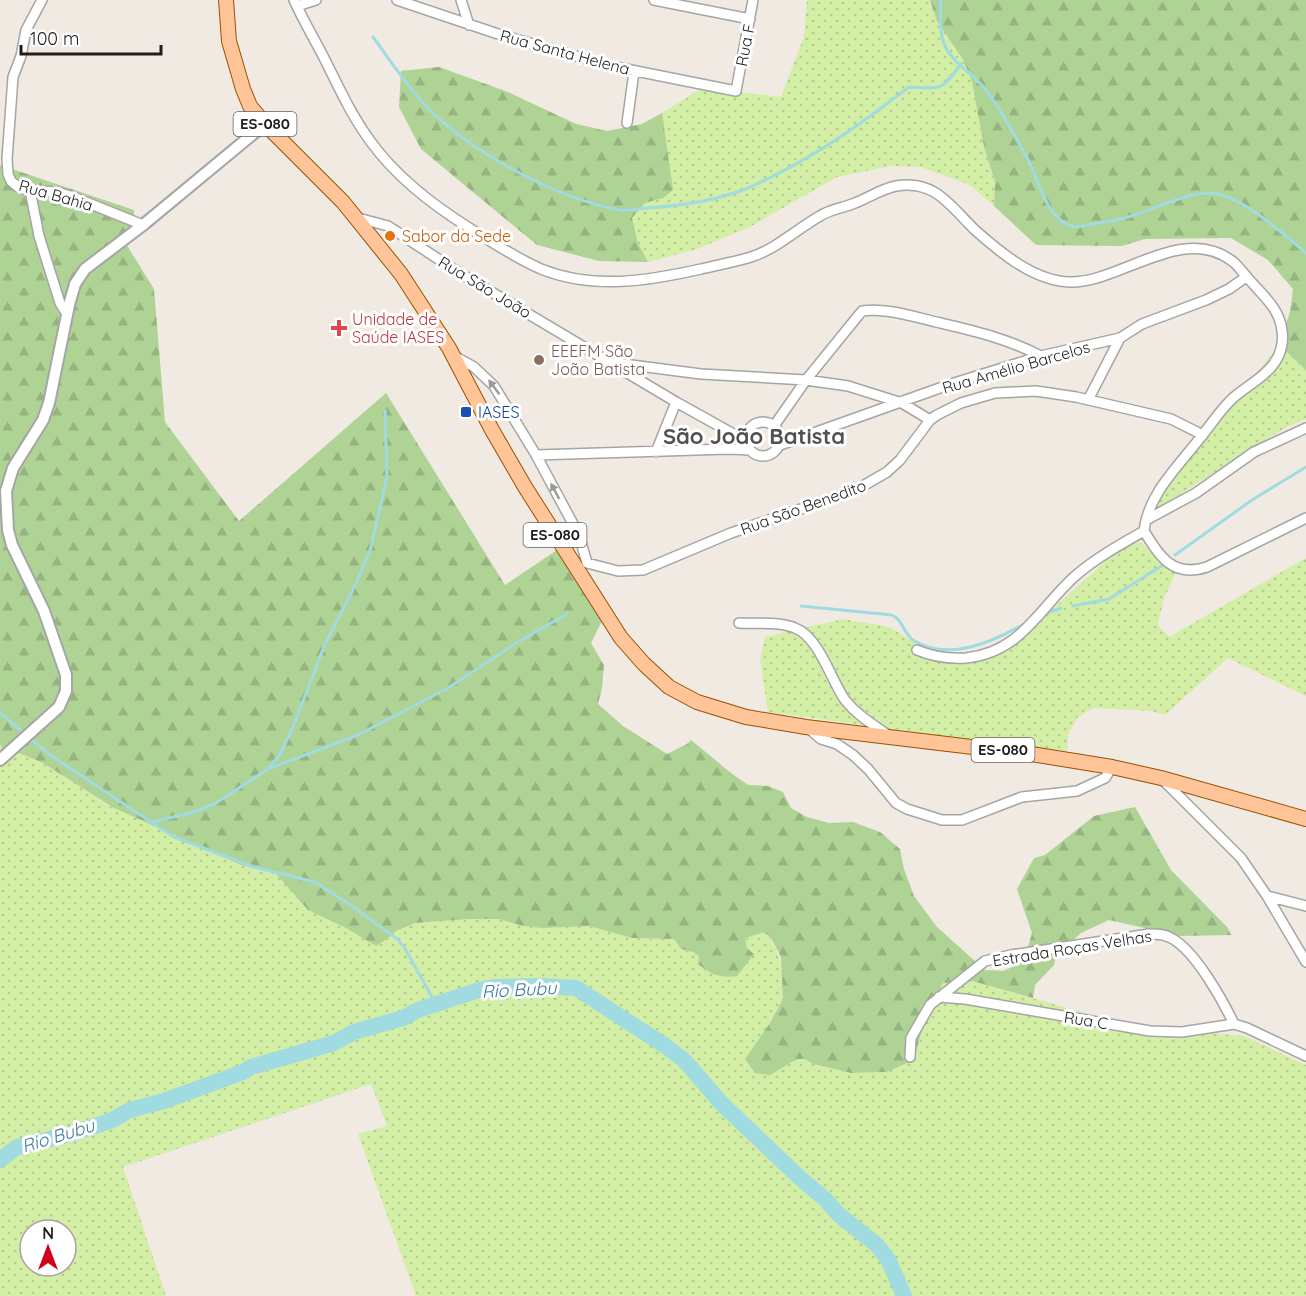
<svg xmlns="http://www.w3.org/2000/svg" width="1306" height="1296" viewBox="0 0 1306 1296" font-family="Quicksand,sans-serif">
	<style>
		.grass { fill: url(#grass-dots); fill-rule: evenodd }
		.forest { fill: url(#forest-firs) }
		.lines { fill: none; stroke-linecap: round; stroke-linejoin: round }
		.stream { stroke: #a0dbe1; stroke-width: 3 }
		.river { stroke: #a0dbe1; stroke-width: 16 }
		.minor-casing { stroke: #a5a5a5; stroke-width: 12 }
		.tertiary-casing { stroke: #a5a5a5; stroke-width: 14 }
		.primary-casing { stroke: #985100; stroke-width: 16 }
		.minor { stroke: #fff; stroke-width: 9 }
		.tertiary { stroke: #fff; stroke-width: 10 }
		.primary { stroke: #ffc599; stroke-width: 14 }
		.oneway { fill: #9a9a9a }
		.food-dot { fill: #e8710a; stroke: #fff; stroke-width: 2 }
		.health-dot { fill: #e0444e; stroke: #fff; stroke-width: 2 }
		.education-dot { fill: #8d6e63; stroke: #fff; stroke-width: 2 }
		.transit-dot { fill: #1a4fb4; stroke: #fff; stroke-width: 2 }
		.labels { text-anchor: middle; stroke-width: 6; stroke-linejoin: round; paint-order: stroke }
		.shield { fill: #fff; stroke: #626262; stroke-width: 1.5 }
		.shield-label { font-size: 15px; font-weight: bold; fill: #1e1e1e }
		.street-label { font-size: 16px; fill: #1e1e1e; stroke: #fff }
		.food-label { font-size: 16px; fill: #c56008; stroke: #fff; text-anchor: start }
		.health-label { font-size: 16px; fill: #be3a42; stroke: #fff; text-anchor: start }
		.education-label { font-size: 16px; fill: #785e54; stroke: #fff; text-anchor: start }
		.transit-label { font-size: 16px; fill: #164399; stroke: #fff; text-anchor: start }
		.water-label { font-size: 18px; font-style: italic; fill: #3c799c; stroke: #fff }
		.district-label { font-size: 22px; font-weight: bold; fill: #515151; stroke: #fff }
	</style>
	<defs>
		<pattern id="grass-dots" width="8" height="8" patternUnits="userSpaceOnUse" patternTransform="scale(1.5)"><rect width="8" height="8" fill="#d3eea5"/><path d="M2 2h.1M6 6h.1" fill="none" stroke="#b5cc8e" stroke-width="1.8" stroke-linecap="round"/></pattern>
		<pattern id="forest-firs" width="22" height="20" patternUnits="userSpaceOnUse" patternTransform="scale(1.5)"><rect width="22" height="20" fill="#afd295"/><path d="M5 1l3.5 6h-7zM16 11l3.5 6h-7z" fill="#96b480"/></pattern>
	</defs>
	<rect width="100%" height="100%" fill="#f0eae3"/>
	<path class="grass" d="M807 0H930L931 6 964 61 972 82 984 147 995 182 994 206 970 185 921 167 890 166 837 177 750 227 697 249 648 262 638 243 632 217 645 203 663 198 672 190 662 113 702 88 781 97 804 37Z
		M1279 345 1306 370V419L1285 428 1150 513 1160 494Z
		M1141 542 1161 564 1176 572 1163 601 1158 625 1169 637 1306 558V696L1228 658 1165 715 1151 711 1093 708 1078 717 1068 734 1067 751 966 739 768 712 760 659 765 637 843 619 889 627 935 654 968 655 1013 645 1122 546Z
		M0 745 43 763 114 808 240 865 276 874 308 910 346 928 376 946 387 939 396 931 415 923 469 919H499L523 926 556 928 568 926H589L632 938 674 939 681 949 693 952 699 956 754 953 747 948 745 938 765 932C778 947 790 981 782 1001 777 1013 769 1023 763 1034L770 1075 797 1059H805L813 1064 851 1073 887 1072 914 1060 925 1019 943 983 972 981 1131 1026 1244 1036 1306 1065V1296H416L358 1134 387 1126 371 1084 123 1167 166 1296H0ZM30 1230H66V1266H30Z"/>
	<path class="forest" d="M930 0H1306V370L1279 345 1290 312 1293 289 1268 260 1231 238 1145 239 1122 246 1036 245 994 206 995 182 984 147 972 82 964 61 937 21Z
		M439 67 508 92 576 124 607 131 642 124 662 113 673 190 663 198 645 203 632 218 638 243 648 262 599 261 537 245 421 149 399 107 401 71Z
		M0 165 134 210V230L123 239 154 289 165 422 239 521 386 393 505 585 560 548 603 619 591 643 604 665 602 688 598 704 623 726 667 754 687 744 691 740 731 773 748 785 768 786 783 792 791 808 807 817 829 823 853 822 880 832 900 849 904 869 914 896 937 927 985 970 1003 971 1017 965 1027 951 1032 933 1017 889 1034 858 1045 855 1094 816 1135 807 1171 870 1227 927 1232 935 1180 936 1109 920 1081 933 1056 956 1054 965 1035 985 1033 998 972 981 943 983 925 1019 914 1060 887 1072 851 1073 813 1064 805 1059H797L770 1075 755 1073 745 1059 770 1023 783 999 781 957 772 940 765 932 745 938 747 948 754 954 737 976C720 978 712 975 698 964L699 956 693 952 681 949 674 939 632 938 589 926 543 928 523 926 499 919H469L415 923 396 931 387 939 376 946 346 928 308 910 276 874 241 865 114 808 43 763 0 745Z"/>
	<g class="lines">
		<path class="stream" d="M941 0C940 14 939 33 945 46 952 62 975 76 986 90 1002 111 1014 135 1027 158 1039 179 1046 222 1075 227 1091 224 1108 222 1125 218 1151 211 1191 189 1218 194 1244 199 1285 235 1306 253
			M373 37C390 60 406 85 426 106 472 153 553 197 619 210 627 211 637 209 646 208 680 206 716 201 748 188 791 169 835 142 873 114 885 105 897 96 909 87 943 88 940 92 961 64
			M1175 555 1252 500 1306 467
			M801 606 892 615C903 620 903 633 913 640 949 663 994 641 1028 622
			M1073 606 1109 599 1163 565
			M1047 613 1061 608
			M0 713 24 733
			M29 738 53 757 174 837 254 867 315 882 352 906 397 939 404 947 436 1004
			M269 768 280 754 293 727 325 644 352 592 370 551 387 477 385 411
			M152 822 194 812 216 803 268 769 358 735 448 688 521 640 567 614"/>
		<path class="river" d="M0 1160 17 1147 74 1133 110 1121 130 1110 164 1101 243 1072 251 1067 334 1043 354 1032 403 1018 418 1010 479 990 493 987 541 986 576 988 667 1047 685 1061 722 1104 800 1178 826 1200 839 1215 877 1245 889 1261 904 1296"/>
		<g class="minor-casing">
			<path id="minor" d="M42 0 26 30 21 56 13 77 7 159 8 174 11 181 18 187 26 190 56 192 71 196 143 225
				M294 0C302 18 312 35 321 52 337 83 350 114 371 142 397 178 434 206 471 229 493 243 516 258 541 269 593 290 648 281 701 269 717 265 735 262 751 257 776 249 797 229 820 216 831 209 843 208 855 203 868 198 881 189 896 186 935 179 951 207 975 230 1001 253 1034 281 1070 282 1120 283 1183 223 1232 261 1238 265 1242 272 1247 277 1261 294 1280 308 1282 331 1284 343 1280 357 1272 366 1262 379 1245 387 1233 398 1220 410 1211 425 1200 438 1178 467 1148 494 1144 531
				M397 0 501 35 611 66 736 91 753 0
				M461 0 469 25
				M654 0 750 19
				M297 6 316 0
				M627 123 634 72
				M30 190 39 236 60 303 67 314
				M358 218 388 226 458 272 676 402 746 441
				M454 356 474 367 494 386 536 455 579 535 587 563
				M616 363 701 374 806 380 848 386 902 403 930 420
				M1088 400 1120 338
				M746 439a17 17 0 1 1 34 0a17 17 0 1 1-34 0Z
				M774 426 806 380 862 311C888 308 911 316 936 322 974 331 1006 338 1041 356
				M780 445 951 384 1041 356 1120 338 1142 324 1206 300 1229 289 1246 277
				M656 452 676 402
				M536 455 728 449 750 450
				M1146 520 1196 493 1254 452 1306 428
				M1144 531C1160 557 1173 578 1207 567L1306 518
				M587 563 618 571 643 570 731 533 856 490 887 472 900 460 930 420 937 415 961 403 995 393 1036 391 1076 397 1171 419 1203 435
				M739 623C756 624 779 621 795 628 819 637 831 680 845 700 857 715 872 724 888 735
				M917 650C933 657 948 659 966 658 1021 652 1038 610 1074 577 1094 559 1121 544 1144 531
				M808 728 821 739 837 744 853 755 868 769 896 803 907 809 942 820H962L1022 797 1077 791 1105 778 1112 767
				M1164 781 1241 858 1267 896 1306 962
				M1267 896 1306 906
				M939 997 965 999 1150 1031 1182 1032 1234 1024
				M910 1057 911 1038 930 1005 985 961 1011 955 1149 934C1157 934 1164 934 1171 938 1195 950 1223 1001 1234 1024L1247 1028 1306 1056"/>
		</g>
		<g class="tertiary-casing">
			<path id="tertiary" d="M0 760 59 707 66 691V675L44 611 12 545 8 530 6 491 13 468 43 420 49 403 69 305 75 284 85 269 143 225 265 124"/>
		</g>
		<g class="primary-casing">
			<path id="primary" d="M226 0 229 41 243 89 250 106 265 124 343 202 401 274 449 348 492 430 525 487 621 638 644 664 669 687 697 702 746 717 806 727 1031 754 1112 767 1161 778 1306 819"/>
		</g>
		<use href="#minor" class="minor"/>
		<use href="#tertiary" class="tertiary"/>
		<use href="#primary" class="primary"/>
	</g>
	<defs><path id="oneway-solid" d="M-6-.8H1V-3.2L6.5 0L1 3.2V.8H-6Z" transform="scale(1.5)"/></defs>
	<g class="oneway">
		<use href="#oneway-solid" transform="translate(494 387) rotate(-127)"/>
		<use href="#oneway-solid" transform="translate(555 491) rotate(-118)"/>
	</g>
	<circle class="food-dot" cx="390" cy="236" r="6"/>
	<path class="health-dot" d="M336 319h6v6h6v6h-6v6h-6v-6h-6v-6h6z"/>
	<circle class="education-dot" cx="539" cy="360" r="6"/>
	<rect class="transit-dot" x="460" y="406" width="12" height="12" rx="3"/>
	<g class="labels">
		<g class="shield">
			<rect x="233.5" y="112" width="63" height="24" rx="4.5"/>
			<rect x="523.5" y="523" width="63" height="24" rx="4.5"/>
			<rect x="971.5" y="738" width="63" height="24" rx="4.5"/>
		</g>
		<g class="shield-label">
			<text x="265" y="129">ES-080</text>
			<text x="555" y="540">ES-080</text>
			<text x="1003" y="755">ES-080</text>
		</g>
		<g class="street-label">
			<text transform="translate(745 45) rotate(-79)" y="6">Rua F</text>
			<text transform="translate(565 52) rotate(15)" y="6">Rua Santa Helena</text>
			<text transform="translate(56 195) rotate(16)" y="6">Rua Bahia</text>
			<text transform="translate(485 287) rotate(31)" y="6">Rua São João</text>
			<text transform="translate(1016 367) rotate(-16)" y="6">Rua Amélio Barcelos</text>
			<text transform="translate(803 507) rotate(-20)" y="6">Rua São Benedito</text>
			<text transform="translate(1072 948) rotate(-9)" y="6">Estrada Roças Velhas</text>
			<text transform="translate(1086 1020) rotate(9)" y="6">Rua C</text>
		</g>
		<g class="food-label">
			<text x="402" y="242">Sabor da Sede</text>
		</g>
		<g class="health-label">
			<text x="352" y="325">Unidade de<tspan x="352" dy="18">Saúde IASES</tspan></text>
		</g>
		<g class="education-label">
			<text x="551" y="357">EEEFM São<tspan x="551" dy="18">João Batista</tspan></text>
		</g>
		<g class="transit-label">
			<text x="478" y="418">IASES</text>
		</g>
		<g class="water-label">
			<text transform="translate(519 990) rotate(-3)" y="6">Rio Bubu</text>
			<text transform="translate(58 1136) rotate(-17)" y="6">Rio Bubu</text>
		</g>
		<g class="district-label">
			<text x="754" y="444">São João Batista</text>
		</g>
	</g>
	<g transform="translate(48 1248)"><circle r="28" fill="#ffffff" stroke="#a5a5a5" stroke-width="1.5"/>
	<path d="M0-4.5L10 22L0 15L-10 22Z" fill="#cc001c"/>
	<text y="-9" font-size="16" font-weight="bold" text-anchor="middle" fill="#1e1e1e">N</text>
	</g>
	<path d="M21 45v9h140v-9" fill="none" stroke="#1e1e1e" stroke-width="3"/>
	<text x="30" y="45" font-size="18" fill="#1e1e1e" stroke="#ffffff" stroke-width="4.5" paint-order="stroke">100 m</text>
</svg>
